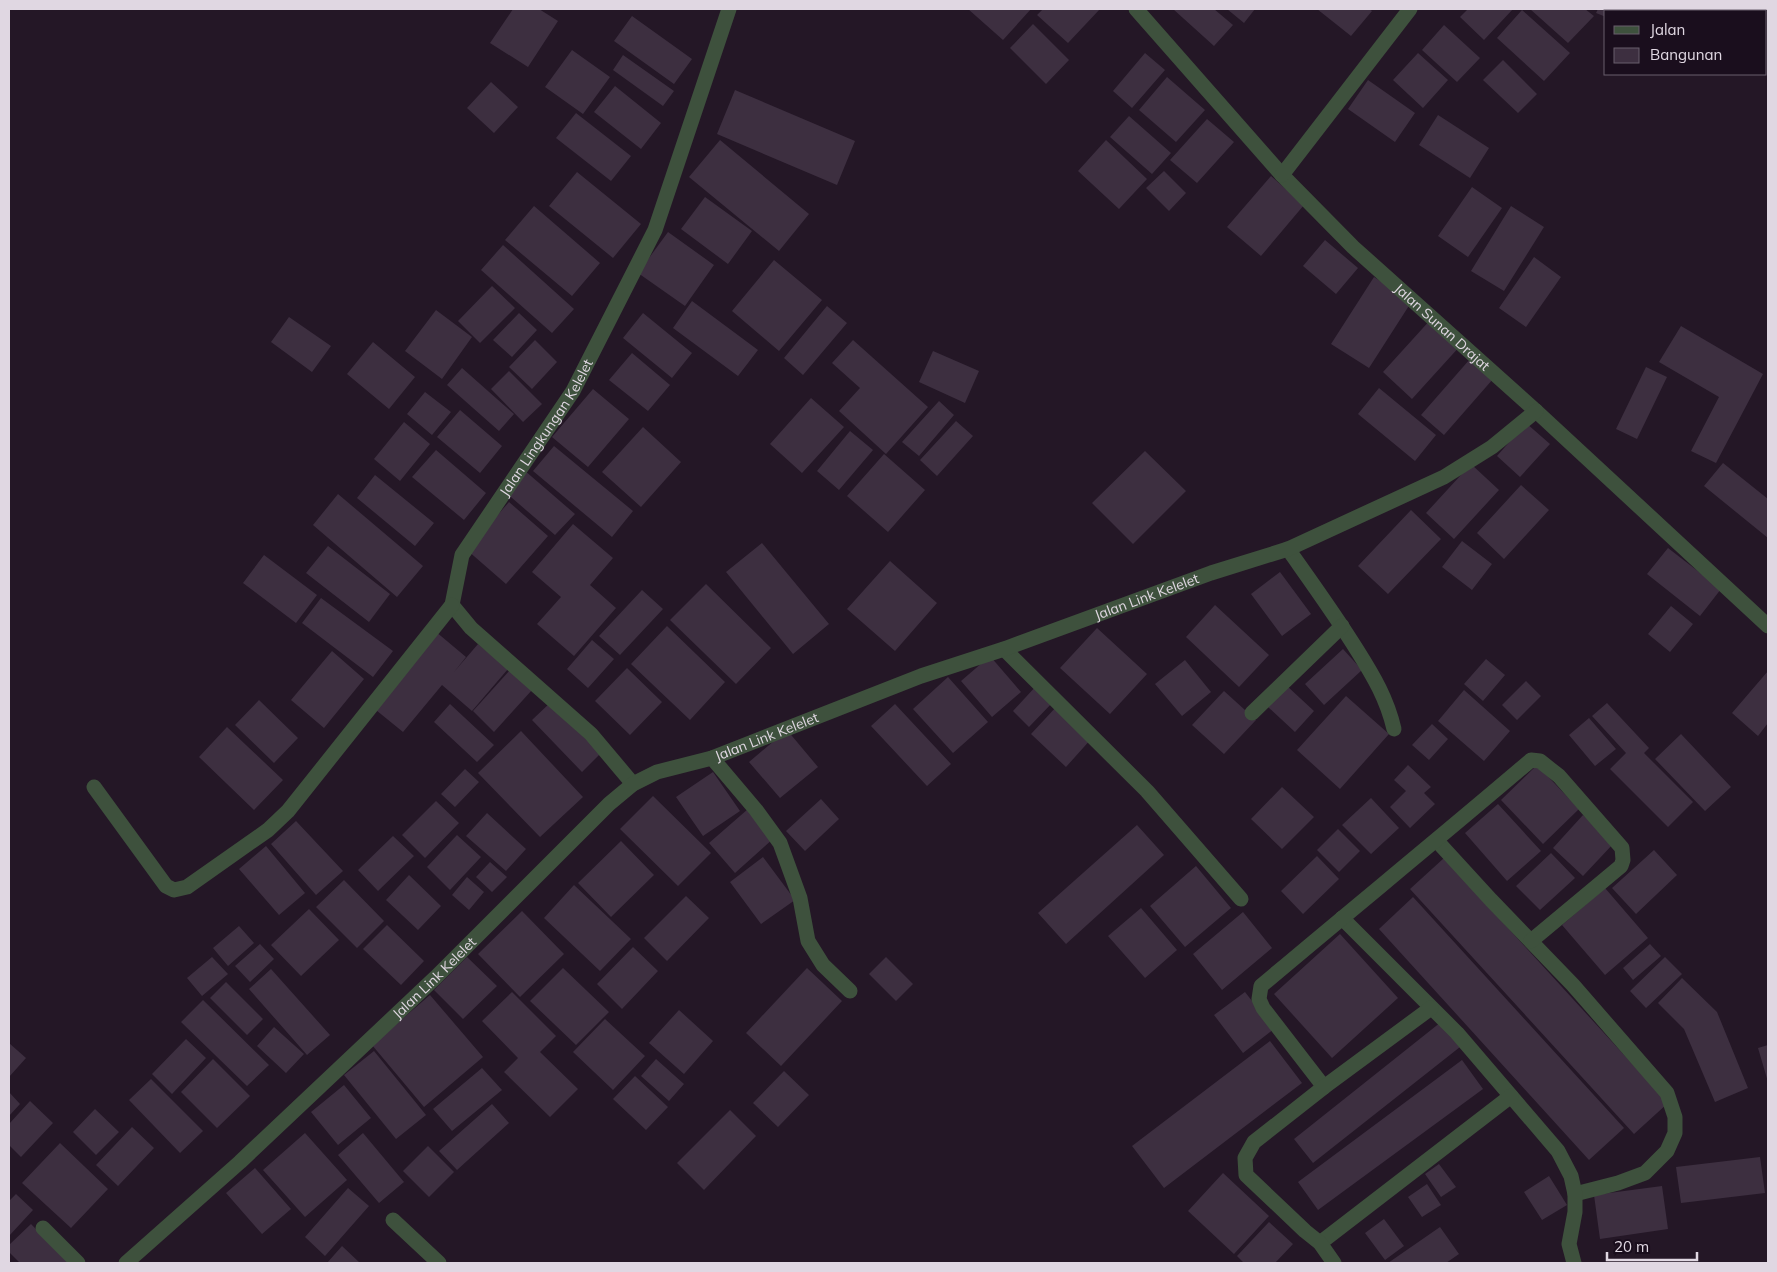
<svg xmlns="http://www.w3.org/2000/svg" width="1777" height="1272" viewBox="0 0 1777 1272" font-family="Mulish,sans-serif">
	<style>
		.building { fill: #3d2f40 }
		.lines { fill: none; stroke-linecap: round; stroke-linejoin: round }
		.minor { stroke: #3e513d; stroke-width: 15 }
		.labels { text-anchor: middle; stroke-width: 5; stroke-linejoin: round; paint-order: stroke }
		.street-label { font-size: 14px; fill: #e0d7e2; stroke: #1a0e1d }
	</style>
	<rect width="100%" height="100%" fill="#241726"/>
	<path class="building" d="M513 9H539L558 21 528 67 490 43Z
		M968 9H1031L1003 40Z
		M1043 9H1100L1068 43 1037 15Z
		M1173 9H1214L1233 25 1214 46Z
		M1227 9H1255L1244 23Z
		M1317 9H1369L1372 11 1351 36Z
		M1468 9H1513L1484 40 1460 17Z
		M1530 9H1585L1594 16 1568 43Z
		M1598 9H1662L1661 11H1606V17L1596 13Z
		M1522 10 1570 53 1544 81 1497 38Z
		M632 16 692 59 674 84 614 41Z
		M1033 24 1069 60 1046 84 1010 48Z
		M1444 25 1480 58 1457 82 1422 50Z
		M572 50 610 77 583 114 545 87Z
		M1145 53 1165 70 1132 108 1113 91Z
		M1418 53 1448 80 1423 108 1393 80Z
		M623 55 674 91 663 106 613 70Z
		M1503 60 1537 94 1518 113 1483 80Z
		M1167 77 1205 110 1176 142 1139 110Z
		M1368 80 1415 113 1395 142 1348 109Z
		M491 82 518 107 494 133 467 108Z
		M615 86 661 123 641 149 594 112Z
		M735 90 855 141 837 185 717 134Z
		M576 113 631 156 611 181 556 138Z
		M1438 115 1489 148 1470 178 1419 145Z
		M1129 116 1171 153 1152 174 1110 137Z
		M1207 119 1234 142 1197 183 1170 160Z
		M720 140 809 214 779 251 689 177Z
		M1106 140 1147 179 1119 209 1078 171Z
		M1164 171 1186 193 1169 211 1146 188Z
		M577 172 641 224 613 258 549 206Z
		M1271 176 1304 205 1261 256 1227 227Z
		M1472 187 1502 208 1468 257 1438 236Z
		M705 197 752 231 728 264 681 229Z
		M534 206 600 263 572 296 505 240Z
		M1511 206 1544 227 1504 291 1471 271Z
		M668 232 714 265 685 306 638 273Z
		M1325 240 1358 268 1336 294 1303 266Z
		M503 245 574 309 552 333 481 270Z
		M1534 257 1561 277 1526 327 1499 308Z
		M774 260 822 300 779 351 732 311Z
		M1374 277 1412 301 1369 368 1331 344Z
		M492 286 515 308 480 343 458 321Z
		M692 301 758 350 738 376 673 328Z
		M827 306 847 323 803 375 784 358Z
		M436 310 472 337 442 379 405 351Z
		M519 313 537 330 512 357 493 340Z
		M643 313 692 353 672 378 623 338Z
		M289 317 331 346 312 372 271 342Z
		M1432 318 1461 345 1412 399 1383 372Z
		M1681 326 1763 374 1716 463 1691 451 1719 397 1659 362Z
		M535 340 557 362 532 389 509 367Z
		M853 340 928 407 886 454 839 411 860 388 832 363Z
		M373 342 415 377 389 409 347 374Z
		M933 351 979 371 965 403 919 382Z
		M632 353 670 385 648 411 609 380Z
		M1470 359 1493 379 1444 435 1421 415Z
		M1646 367 1667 377 1637 439 1616 429Z
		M462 368 514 414 499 431 447 385Z
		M509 371 542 404 523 422 491 389Z
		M1379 388 1436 435 1415 461 1358 414Z
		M593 389 629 419 588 467 552 437Z
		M425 392 451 412 432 435 407 414Z
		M811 398 844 427 802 473 770 444Z
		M939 401 954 415 919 456 902 442Z
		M460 410 502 446 480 473 437 437Z
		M956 421 973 436 937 476 920 460Z
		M404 422 430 444 400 481 374 459Z
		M1526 423 1550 444 1520 477 1497 456Z
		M643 427 681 462 641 507 602 472Z
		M850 431 873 450 839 490 817 471Z
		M554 446 633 511 612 537 533 471Z
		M436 450 486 493 464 520 412 477Z
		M1145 451 1186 491 1133 544 1092 503Z
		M884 454 925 490 888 532 847 496Z
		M1723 463 1768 499V538L1704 486Z
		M1471 464 1499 490 1454 539 1426 513Z
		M524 470 575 514 555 535 505 492Z
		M375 475 434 523 415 546 357 498Z
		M1521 485 1549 510 1504 559 1477 533Z
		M338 494 423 566 397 597 313 525Z
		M509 502 548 536 506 584 467 550Z
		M1411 510 1441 539 1388 594 1358 566Z
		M573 524 613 558 590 585 616 608 574 656 537 624 561 597 532 572Z
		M1462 541 1492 564 1472 590 1442 567Z
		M762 543 829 624 793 654 726 572Z
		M328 546 390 594 369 622 306 573Z
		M1668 548 1721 589 1700 616 1647 574Z
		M264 555 317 595 296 623 243 583Z
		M890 561 937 603 895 651 847 609Z
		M1280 572 1311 614 1282 636 1251 594Z
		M706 584 771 648 736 684 670 620Z
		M642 590 663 609 620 655 599 636Z
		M321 598 393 651 373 677 302 623Z
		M1215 605 1269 655 1239 687 1186 637Z
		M1671 606 1693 624 1670 652 1648 634Z
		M667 626 725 682 690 720 631 664Z
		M1097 628 1147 674 1110 714 1060 668Z
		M435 631 466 657 454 672 478 644 508 669 472 711 442 685 403 732 371 706Z
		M592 640 614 659 588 688 567 669Z
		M1343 649 1362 670 1324 705 1305 684Z
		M332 651 364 679 324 728 291 700Z
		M990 656 1021 692 992 717 961 681Z
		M1486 659 1505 675 1483 701 1464 684Z
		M1185 660 1211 692 1182 716 1155 684Z
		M627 668 662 702 630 735 595 701Z
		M510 670 532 690 494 732 473 711Z
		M1768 671V723L1758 736 1732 713Z
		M948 677 988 722 953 753 913 709Z
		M1526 681 1541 696 1517 720 1502 705Z
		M1037 685 1054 701 1029 727 1013 711Z
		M1287 686 1314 711 1295 732 1268 707Z
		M1464 690 1510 731 1484 761 1438 721Z
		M1224 691 1256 720 1224 754 1192 725Z
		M1346 696 1389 734 1340 789 1297 750Z
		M259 700 298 738 274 763 235 725Z
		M552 701 602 752 582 772 532 720Z
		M1607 703 1649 748 1644 753 1693 802 1668 827 1610 769 1626 753 1592 716Z
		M450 704 494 745 477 762 434 722Z
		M895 704 951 764 927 786 871 726Z
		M1057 706 1092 738 1066 767 1031 734Z
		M1589 718 1616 749 1595 766 1569 735Z
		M1432 724 1448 739 1429 760 1412 745Z
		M227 727 283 780 254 810 199 757Z
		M787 730 818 767 780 798 749 762Z
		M521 731 583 797 540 837 478 773Z
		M1681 734 1731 787 1705 811 1655 759Z
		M1408 765 1431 787 1424 793 1435 804 1410 828 1390 807 1406 791 1394 780Z
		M1537 765 1579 809 1543 844 1501 800Z
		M465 769 479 782 455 807 441 794Z
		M713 772 740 811 703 836 676 797Z
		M1282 787 1314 817 1282 849 1251 819Z
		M653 796 711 853 678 886 620 829Z
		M1371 798 1399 828 1371 854 1342 825Z
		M821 799 839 819 805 851 786 831Z
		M436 801 459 823 425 858 402 835Z
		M1498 804 1541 851 1507 881 1465 833Z
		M748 809 774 838 735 873 709 843Z
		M487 813 526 849 506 871 466 836Z
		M1583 815 1614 843 1583 876 1553 848Z
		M296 821 343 871 316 895 271 844Z
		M1137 825 1164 855 1066 944 1038 913Z
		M1338 829 1360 851 1339 872 1317 850Z
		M457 835 481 857 450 890 427 867Z
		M393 836 414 856 378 891 358 870Z
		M621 841 654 875 611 917 578 883Z
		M266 846 305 893 279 915 239 869Z
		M1654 850 1677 875 1636 914 1612 888Z
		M1551 853 1575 878 1540 910 1516 886Z
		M1317 856 1339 879 1303 914 1281 891Z
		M763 857 795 900 761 924 730 882Z
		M1444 858 1668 1103 1634 1134 1410 889Z
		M490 862 507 877 492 892 476 877Z
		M1196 866 1231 908 1185 947 1150 906Z
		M409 875 441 906 418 930 386 900Z
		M467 877 484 892 469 910 452 895Z
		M344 880 384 921 357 948 316 907Z
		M574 885 631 939 600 971 544 918Z
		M1605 888 1648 938 1605 975 1562 925Z
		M686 896 709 918 667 961 644 938Z
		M1413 897 1624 1128 1589 1160 1379 929Z
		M1141 908 1177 950 1145 978 1108 936Z
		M309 909 339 940 301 976 271 945Z
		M522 911 564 954 520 997 478 954Z
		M1243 912 1272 948 1222 990 1193 954Z
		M387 925 424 961 401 985 363 949Z
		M239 926 254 943 228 966 213 948Z
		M1340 934 1398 998 1332 1058 1274 994Z
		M260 944 274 959 250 982 235 966Z
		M1650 944 1661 956 1633 980 1623 968Z
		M633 947 658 971 622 1009 597 984Z
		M212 957 228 974 202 996 187 978Z
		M467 957 497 986 463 1019 434 990Z
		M886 957 913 984 896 1001 869 974Z
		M1665 957 1682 974 1646 1008 1630 991Z
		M563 968 609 1012 576 1045 530 1001Z
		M807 968 842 1001 781 1066 746 1033Z
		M271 969 330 1035 307 1055 249 989Z
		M1682 978 1717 1012 1748 1088 1715 1102 1684 1029 1658 1003Z
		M226 982 263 1019 247 1035 210 998Z
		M512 992 556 1036 540 1052 578 1089 550 1117 504 1072 518 1058 482 1021Z
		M1245 992 1274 1029 1243 1053 1214 1015Z
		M430 995 483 1057 424 1107 372 1045Z
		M203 1000 269 1065 247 1086 181 1022Z
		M679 1010 713 1041 684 1074 649 1043Z
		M605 1019 645 1056 613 1090 573 1052Z
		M1441 1022 1460 1047 1313 1163 1294 1139Z
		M274 1027 304 1054 286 1073 257 1046Z
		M186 1039 206 1058 172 1094 152 1074Z
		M1270 1041 1302 1083 1164 1188 1132 1146Z
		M9 1043 26 1058 9 1077Z
		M1768 1045V1082L1758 1048Z
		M374 1051 426 1115 396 1139 344 1075Z
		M213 1059 250 1096 217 1128 181 1092Z
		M656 1059 684 1084 669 1101 641 1076Z
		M1462 1060 1483 1089 1318 1210 1298 1182Z
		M482 1068 502 1090 452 1131 433 1109Z
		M784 1071 809 1095 778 1127 753 1103Z
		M635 1076 668 1107 646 1130 613 1099Z
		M151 1079 203 1131 180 1153 129 1100Z
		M344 1085 371 1118 338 1145 311 1112Z
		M9 1092 20 1104 9 1116Z
		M30 1101 53 1123 21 1157 9 1145V1124Z
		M492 1104 509 1123 457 1170 439 1151Z
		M95 1109 119 1132 96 1155 73 1132Z
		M730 1110 756 1136 704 1190 677 1163Z
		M132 1127 154 1148 118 1186 96 1165Z
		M305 1133 347 1180 305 1217 263 1170Z
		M363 1133 404 1182 379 1203 338 1155Z
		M60 1143 108 1189 71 1228 22 1183Z
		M428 1146 454 1172 429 1197 403 1171Z
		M1760 1157 1765 1193 1681 1203 1676 1167Z
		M1439 1164 1456 1187 1441 1197 1425 1174Z
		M255 1168 291 1209 262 1234 226 1193Z
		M1223 1173 1269 1216 1234 1254 1188 1211Z
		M1549 1176 1567 1205 1542 1220 1524 1192Z
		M1427 1184 1441 1205 1422 1217 1408 1197Z
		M1662 1186 1668 1229 1600 1239 1594 1195Z
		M348 1188 369 1206 325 1256 305 1237Z
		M16 1194 33 1210 9 1236V1201Z
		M1384 1219 1404 1246 1385 1260 1365 1233Z
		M1269 1222 1293 1244 1275 1263H1244L1237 1256Z
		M31 1224 69 1263H20L9 1252V1245Z
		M1440 1227 1459 1254 1446 1263H1388Z
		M342 1246 360 1263H327Z"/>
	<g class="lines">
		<g class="minor">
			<path id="s1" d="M1136 9 1282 175 1353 247 1536 411 1768 626"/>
			<path d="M1282 175 1410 9"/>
			<path d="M1288 549C1312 583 1336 616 1357 650 1374 677 1387 699 1394 729"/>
			<path d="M1004 649 1147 791 1241 899"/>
			<path d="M1252 713 1342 626"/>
			<path d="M712 758 756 810 780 843 800 898 808 941 823 965 850 991"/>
			<path id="s2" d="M633 784 591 734 471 628 452 605 462 555 573 391 655 230 729 9"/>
			<path d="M94 787 166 886 174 890 187 887 268 830 288 811 452 605"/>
			<path d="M1437 841 1491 900 1573 985 1667 1093 1675 1117V1133L1667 1151 1645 1173 1618 1183 1575 1194"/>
			<path d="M1342 918 1457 1033 1558 1151 1571 1176 1575 1194V1212L1569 1244 1574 1263"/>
			<path d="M1324 1087 1263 1008 1259 999 1261 986C1351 910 1442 836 1531 760L1540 761 1559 776 1622 848 1623 860 1621 866 1531 941"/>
			<path d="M393 1220 439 1263"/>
			<path d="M43 1228 78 1263"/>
			<path d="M1320 1243 1511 1096"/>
			<path id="s3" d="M126 1263 240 1162 436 977 609 804 633 784 657 772 712 758 921 676 1004 649 1211 573 1288 549 1444 477 1492 447 1536 411"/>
			<path d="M1334 1263 1320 1243 1305 1231 1246 1175 1245 1158 1254 1142 1324 1087 1431 1008"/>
		</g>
	</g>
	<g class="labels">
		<g class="street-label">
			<text dy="5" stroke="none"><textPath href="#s1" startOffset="442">Jalan Sunan Drajat</textPath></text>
			<text dy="5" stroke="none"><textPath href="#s2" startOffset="459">Jalan Lingkungan Kelelet</textPath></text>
			<text dy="5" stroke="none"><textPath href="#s3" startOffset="1245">Jalan Link Kelelet</textPath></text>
			<text dy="5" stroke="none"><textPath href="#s3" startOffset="840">Jalan Link Kelelet</textPath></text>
			<text dy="5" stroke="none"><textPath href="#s3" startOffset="420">Jalan Link Kelelet</textPath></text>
		</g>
	</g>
	<rect width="1777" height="1272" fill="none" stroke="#e0d7e2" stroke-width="20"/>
	<rect x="1604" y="10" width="162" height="65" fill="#1a0e1d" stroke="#695e6c"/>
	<rect x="1614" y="26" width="25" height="8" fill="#3e513d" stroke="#695e6c"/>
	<text x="1650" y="35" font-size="15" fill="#e0d7e2">Jalan</text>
	<rect x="1614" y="48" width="25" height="15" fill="#3d2f40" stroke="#695e6c"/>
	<text x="1650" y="60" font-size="15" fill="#e0d7e2">Bangunan</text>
	<path d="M1607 1252v8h90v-8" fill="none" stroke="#e0d7e2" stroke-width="2.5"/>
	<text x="1614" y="1252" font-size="15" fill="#e0d7e2" stroke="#1a0e1d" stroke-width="4" paint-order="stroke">20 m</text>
</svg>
